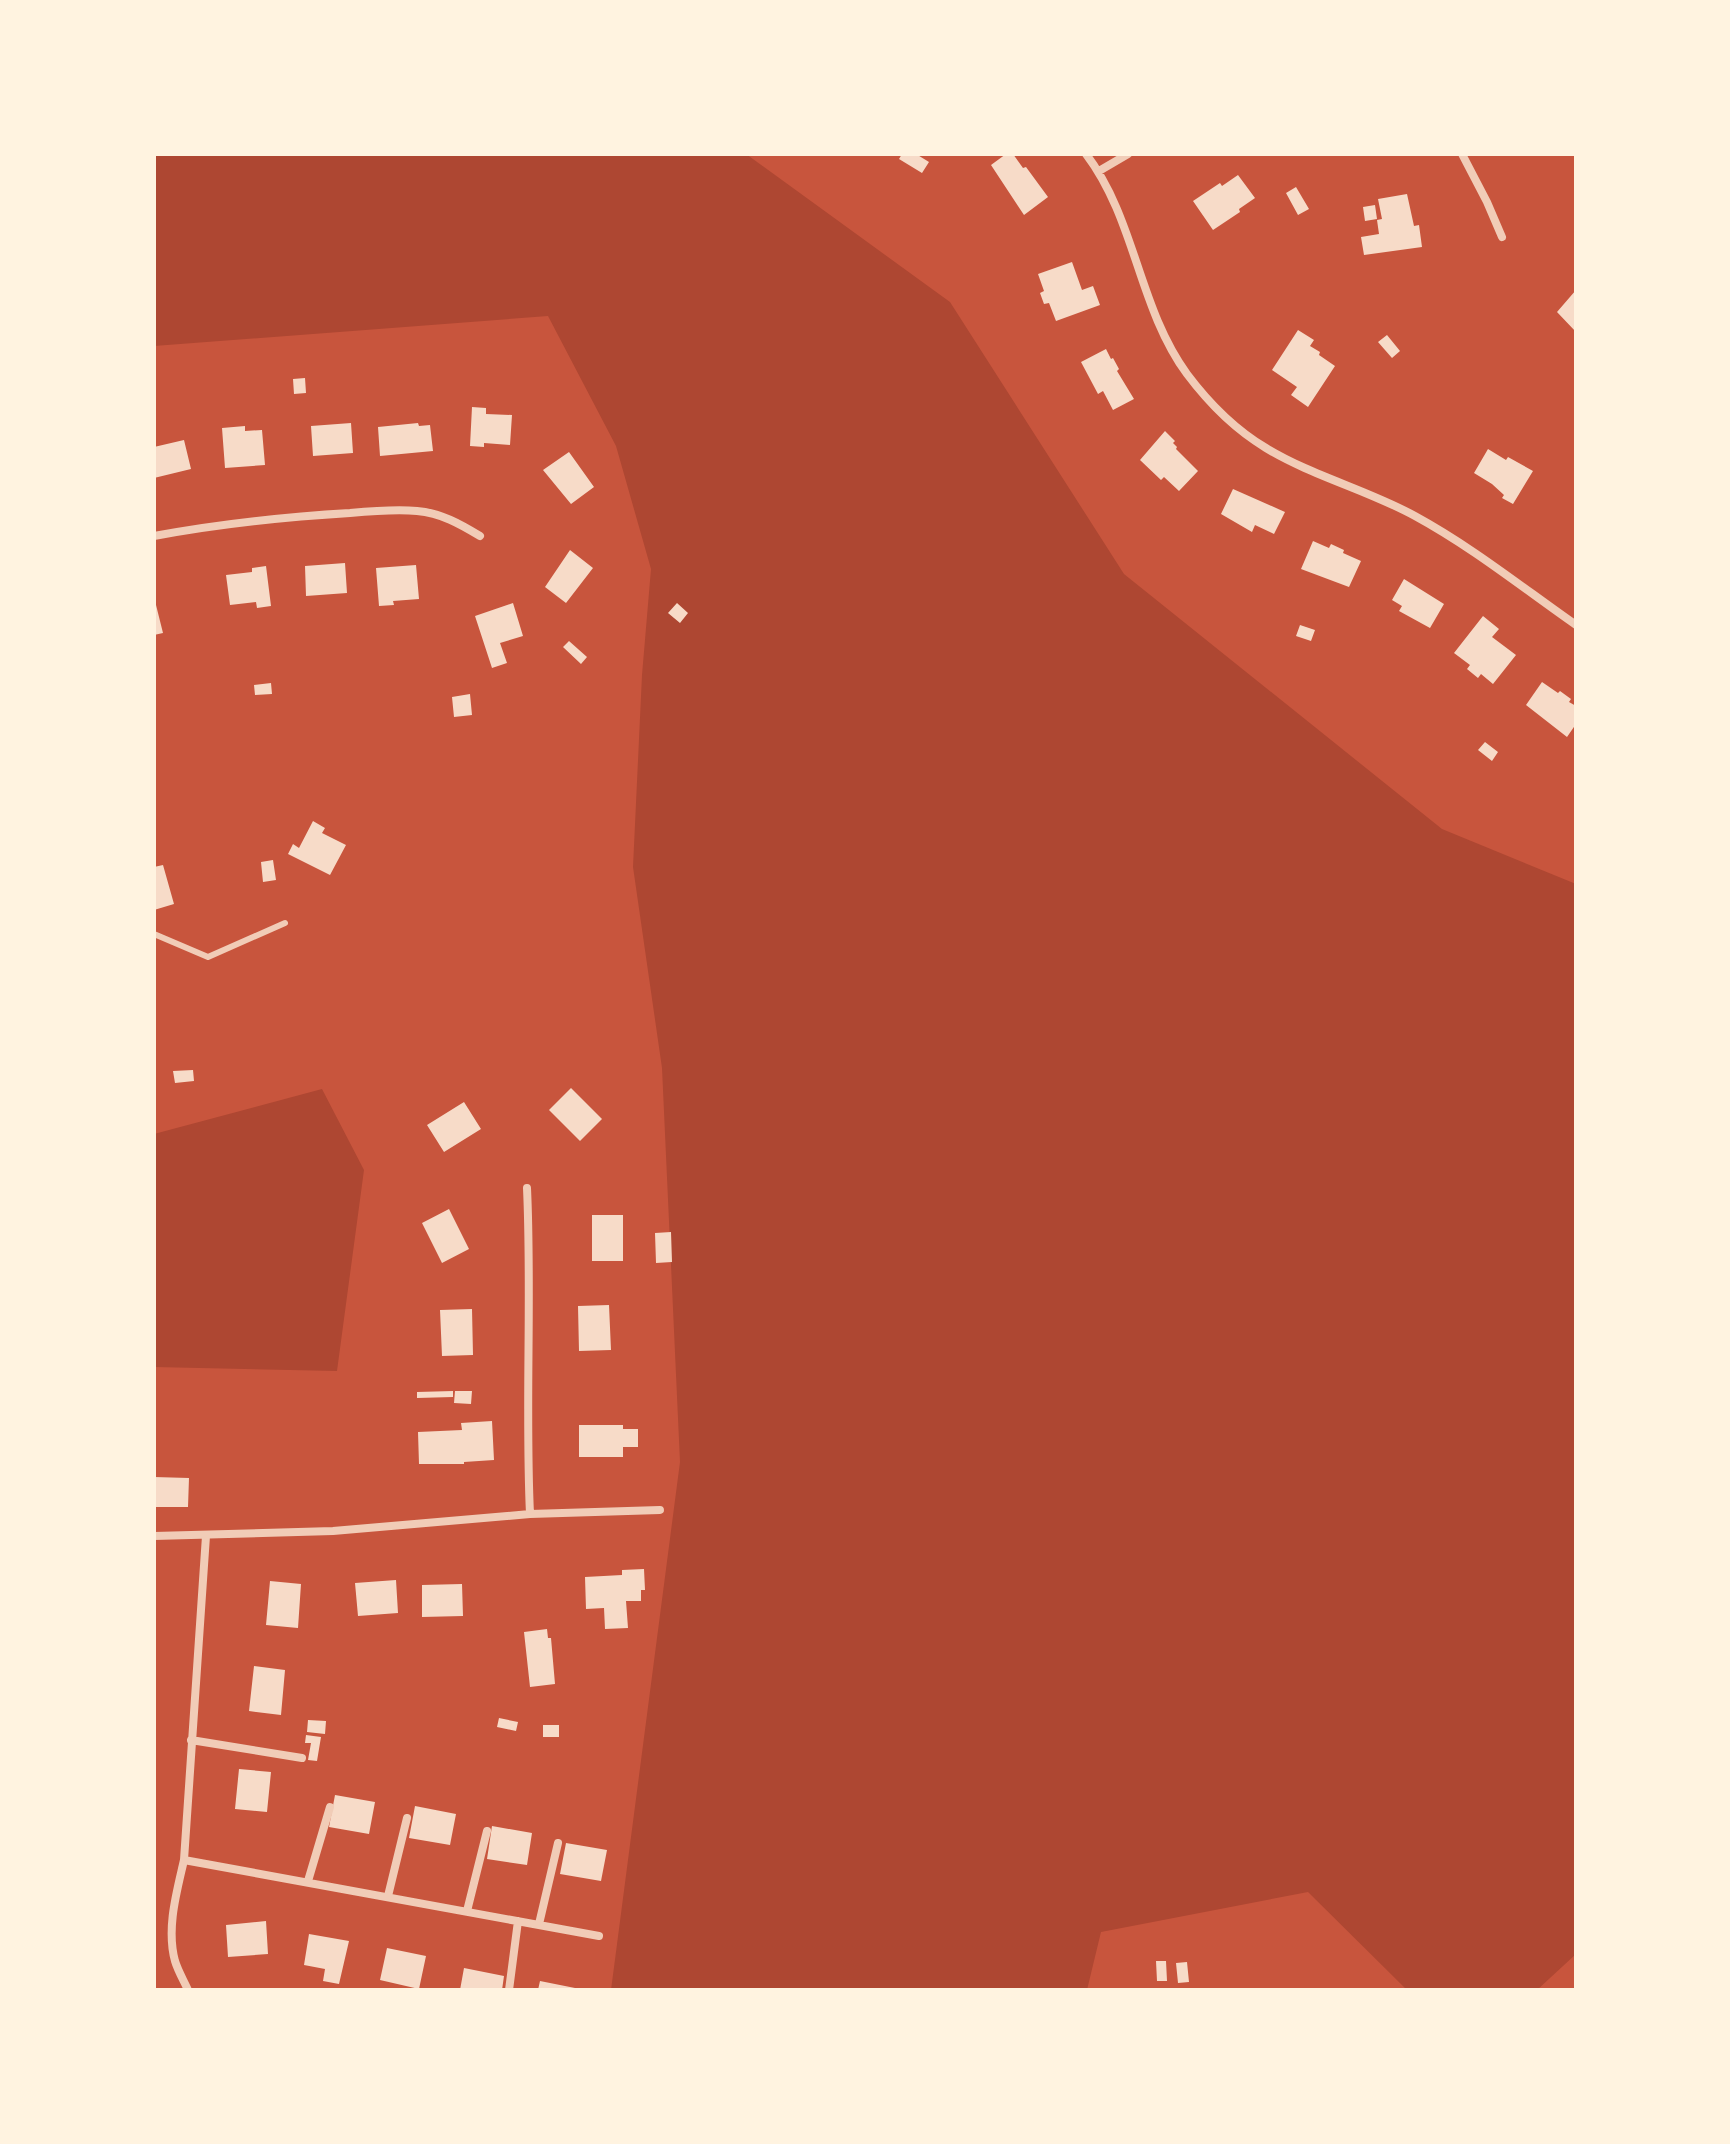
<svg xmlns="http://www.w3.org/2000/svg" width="1730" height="2144" viewBox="0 0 1730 2144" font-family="'Source Sans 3',sans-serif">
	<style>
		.green { fill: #ae4732 }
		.building { fill: #f7dbc8 }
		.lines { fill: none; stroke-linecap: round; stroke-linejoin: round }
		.service { stroke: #f1ccb7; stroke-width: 6 }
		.minor { stroke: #f1ccb7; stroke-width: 8 }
	</style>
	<rect width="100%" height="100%" fill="#c8553d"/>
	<path class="green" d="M154 154H746L950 302 1124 574 1442 829 1576 884V1954L1537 1990H1407L1308 1892 1101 1932 1087 1990H611L680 1462 662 1068 633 867 642 675 651 569 616 446 548 316 154 346Z
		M322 1089 364 1170 337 1371 154 1367V1134Z"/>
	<path class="building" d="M902 154H916L929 162 922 173 899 159Z
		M1006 154H1013L1023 168 1026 167 1048 197 1024 215 991 165Z
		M1238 175 1255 198 1239 209 1240 212 1213 230 1193 201 1220 183 1222 186Z
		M1296 187 1309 209 1298 215 1286 193Z
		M1407 194 1414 226 1419 225 1422 247 1364 255 1361 237 1379 234 1377 220 1382 219 1378 199Z
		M1375 205 1377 219 1365 221 1363 207Z
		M1072 262 1082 290 1093 286 1100 305 1056 321 1049 303 1044 304 1040 293 1044 291 1038 274Z
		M1576 290V332L1557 312Z
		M1298 330 1314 340 1310 346 1320 352 1319 355 1335 366 1308 407 1291 395 1297 387 1272 370Z
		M1387 335 1400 351 1392 358 1378 342Z
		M1106 349 1111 359 1113 358 1119 369 1117 371 1134 399 1113 410 1103 391 1098 394 1081 362Z
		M305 378 306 393 294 394 293 379Z
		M472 407 486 408V414L512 415 510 445 484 443V447L470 446Z
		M351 423 353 453 313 456 311 426Z
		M418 423 419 426 430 425 433 451 380 456 378 427Z
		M245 426V431L262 430 265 465 225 468 222 428Z
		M1165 431 1175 441 1173 443 1177 447 1176 449 1198 471 1179 491 1164 477 1161 480 1140 460Z
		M184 440 191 469 154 478V447Z
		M1488 449 1506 460 1508 457 1533 471 1513 504 1502 498 1504 495 1492 484 1474 473Z
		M569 452 594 487 571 504 543 470Z
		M1233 489 1285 512 1274 534 1255 525 1252 532 1221 514Z
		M1313 541 1329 548 1331 544 1344 550 1343 553 1361 561 1349 587 1301 569Z
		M570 550 593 568 566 603 545 587Z
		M345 563 347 593 306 596 305 566Z
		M416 565 419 599 393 601 394 605 379 606 376 568Z
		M266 566 271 606 257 608 256 602 230 605 226 575 252 572V568Z
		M1404 579 1444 604 1430 628 1399 611 1402 606 1392 600Z
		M154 597 163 633 154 635Z
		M513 603 523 636 500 643 507 663 492 668 475 616Z
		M677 603 688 613 680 623 668 613Z
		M1483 616 1499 629 1492 637 1516 655 1493 684 1481 674 1478 678 1467 669 1470 665 1454 653Z
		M1300 625 1315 630 1311 641 1296 636Z
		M569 641 587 657 581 664 563 647Z
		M1542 682 1558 693 1560 691 1571 699 1569 702 1576 706V724L1567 737 1526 705Z
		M271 683 272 694 255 695 254 685Z
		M470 694 472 715 454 717 452 697Z
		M1485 742 1498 752 1492 761 1478 750Z
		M313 821 325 828 322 833 346 845 330 875 288 854 293 844 299 848Z
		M273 860 276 880 263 882 261 862Z
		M163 865 174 904 154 910V867Z
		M193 1070 194 1081 175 1083 173 1071Z
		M571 1088 602 1119 580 1141 549 1110Z
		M464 1102 481 1129 444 1152 427 1125Z
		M449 1209 469 1249 442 1263 422 1223Z
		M592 1215H623V1261H592Z
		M671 1232 672 1262 656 1263 655 1233Z
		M609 1305 611 1350 579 1351 578 1306Z
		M472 1309 473 1355 442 1356 440 1310Z
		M453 1391V1397L417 1398V1392Z
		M455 1391H472L471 1404 454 1403Z
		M492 1421 494 1460 464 1462V1464H419L418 1432 462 1430 461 1423Z
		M579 1425H623V1429H638V1447H623V1457H579Z
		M154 1477 189 1478 188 1507H154Z
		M644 1569 645 1590H641V1601H626L628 1628 605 1629 604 1608 586 1609 585 1577 622 1575V1570Z
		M396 1580 398 1613 358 1616 355 1583Z
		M270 1581 301 1584 298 1628 266 1625Z
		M462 1584 463 1616 422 1617V1585Z
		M547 1629 548 1638H551L555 1684 530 1687 524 1632Z
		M254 1666 285 1670 281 1715 249 1711Z
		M499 1718 518 1722 516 1731 497 1727Z
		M308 1720 326 1721 325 1734 307 1732Z
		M543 1725H559V1737H543Z
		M306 1735 321 1737 317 1761 308 1760 311 1743H305Z
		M239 1769 271 1772 267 1812 235 1809Z
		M335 1795 375 1802 369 1834 329 1827Z
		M415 1806 456 1814 450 1845 409 1838Z
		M492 1826 532 1833 527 1865 487 1859Z
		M566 1843 607 1850 601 1881 560 1874Z
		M266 1921 268 1954 228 1957 226 1925Z
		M309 1934 349 1941 339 1984 323 1981 325 1969 304 1965Z
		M387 1948 426 1956 419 1989 380 1980Z
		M1156 1961H1166L1167 1981H1157Z
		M1187 1962 1189 1982 1178 1983 1176 1963Z
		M464 1968 504 1976 502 1990H460Z
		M540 1981 580 1989V1990H538Z"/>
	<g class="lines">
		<path class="service" d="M154 934 208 957 285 923"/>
		<path class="minor" d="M1086 154C1136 220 1138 307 1187 374 1208 402 1236 430 1266 448 1312 476 1368 490 1415 516 1472 547 1523 588 1576 625
			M1462 154 1487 202 1502 237
			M1099 171 1128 154
			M154 536C219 524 283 517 350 513 372 511 395 509 417 511 441 513 460 524 480 536
			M527 1188C532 1297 525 1406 530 1514
			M154 1536 333 1531 530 1514 660 1510
			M191 1740 302 1758
			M184 1860 599 1936
			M308 1881 330 1807
			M388 1896 407 1818
			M467 1911 487 1831
			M539 1924 558 1843
			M188 1990C184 1981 178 1971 175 1961 166 1928 177 1891 184 1860L206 1536
			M509 1990 518 1921"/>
	</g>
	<rect width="1730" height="2144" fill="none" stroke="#fff3e0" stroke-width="312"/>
</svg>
